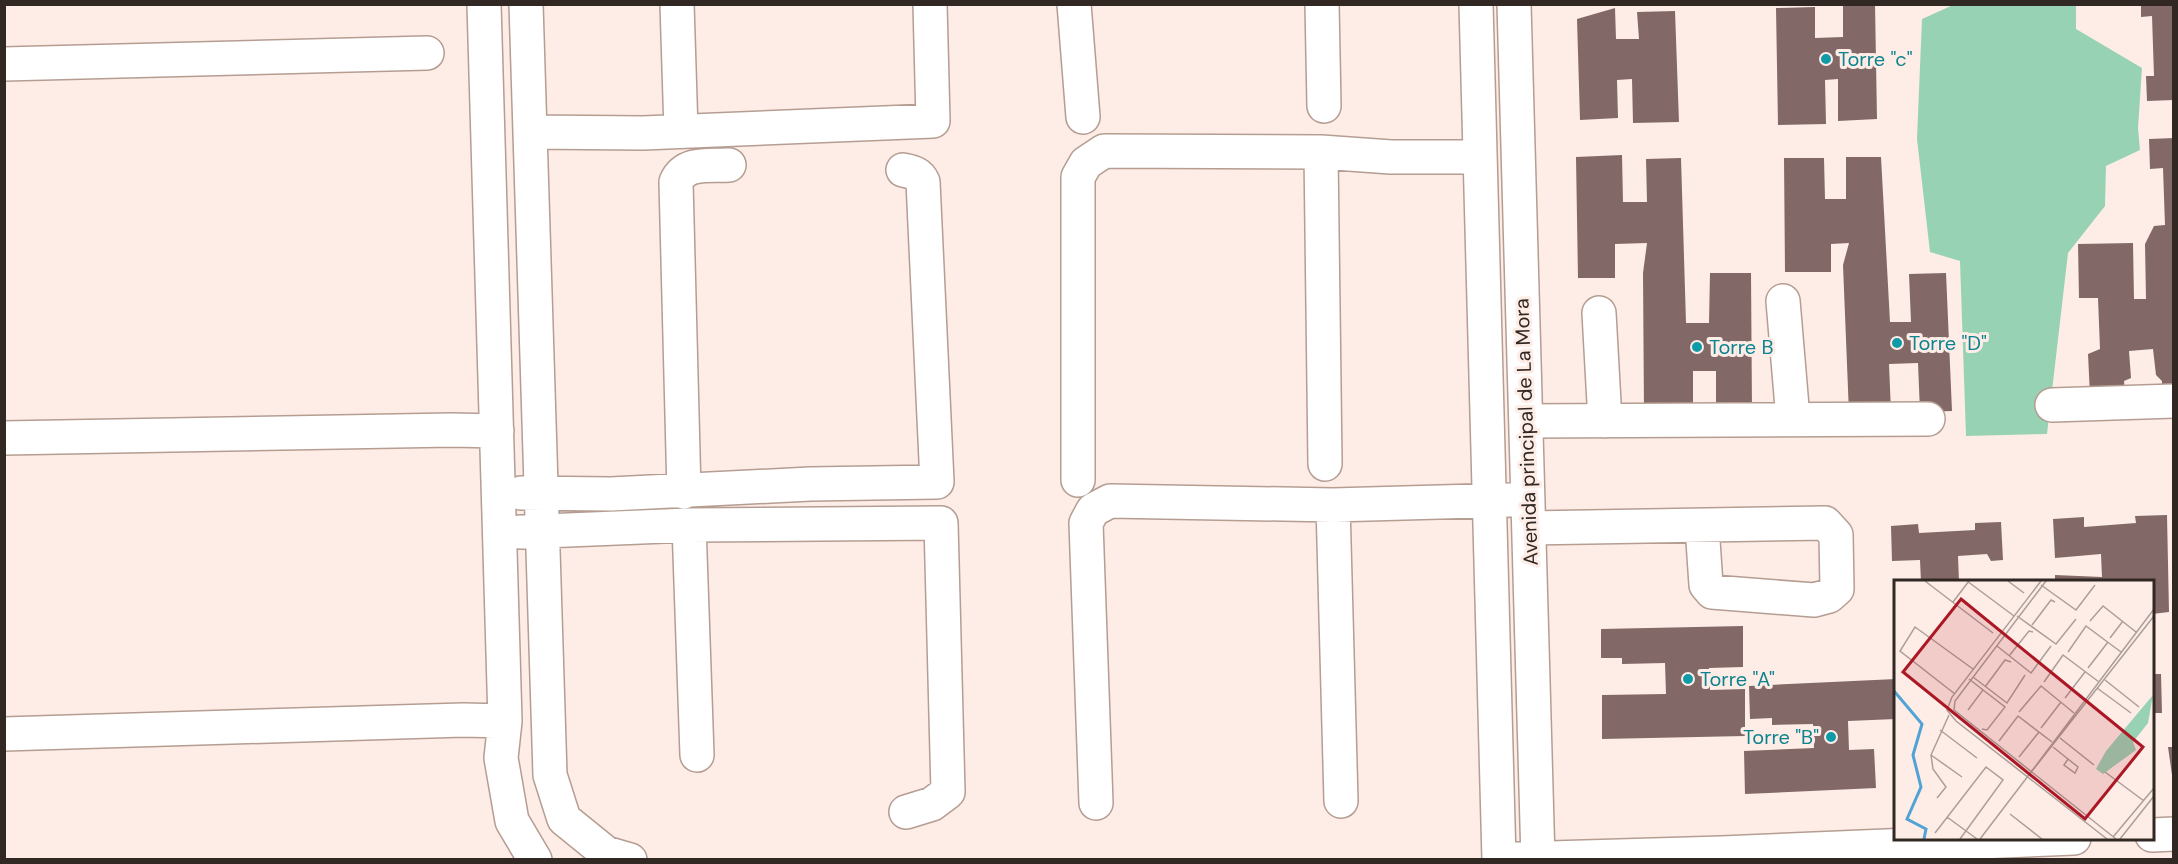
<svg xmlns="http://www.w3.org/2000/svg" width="2178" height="864" viewBox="0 0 2178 864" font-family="'DM Sans',sans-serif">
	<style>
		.green { fill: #98d2b4 }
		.building { fill: #826968 }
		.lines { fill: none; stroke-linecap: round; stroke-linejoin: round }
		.minor-casing { stroke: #b59d92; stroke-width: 36 }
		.minor { stroke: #fff; stroke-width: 33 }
		.culture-dot { fill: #0f9aa8; stroke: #fdede6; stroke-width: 2 }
		.labels { text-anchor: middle; stroke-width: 6; stroke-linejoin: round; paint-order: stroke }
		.culture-label { font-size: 20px; fill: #0d838f; stroke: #fdede6; text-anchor: start }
		.street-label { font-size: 20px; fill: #312823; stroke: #fdede6 }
		.inset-river { fill: none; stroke: #52a3d5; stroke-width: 3 }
		.inset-road { fill: none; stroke: #ab9e98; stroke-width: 1.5 }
		.view { fill: #ac1725; fill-opacity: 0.15; stroke: #ac1725; stroke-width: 3 }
		.inset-edge { fill: none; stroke: #312823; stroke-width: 3 }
	</style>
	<rect width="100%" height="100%" fill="#fdede6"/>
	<path class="green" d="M1953 5H2076V29L2142 68 2138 128 2140 150 2106 166 2105 206 2068 253 2047 434 1966 436 1960 261 1930 252 1917 139 1922 19Z"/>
	<path class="building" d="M1843 4H1875L1877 119 1838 121V79L1825 80 1826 124 1778 125 1776 8 1815 7V38L1843 37Z
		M2141 4H2174V100L2147 101 2146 76H2154L2152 16 2141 17Z
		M1615 8 1616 39H1639L1637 12 1675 11 1679 122 1633 123 1632 79 1617 80 1618 118 1580 120 1577 19Z
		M2174 138V399H2162V381L2156 375 2153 349 2129 351 2131 378 2124 381 2125 393 2090 395 2088 354 2100 349 2098 298H2079L2078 244 2133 243 2134 299H2146L2145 244 2154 226 2165 225 2163 168 2150 169 2149 139Z
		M1622 155 1623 202H1647L1646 159 1681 158 1686 323H1709L1710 273H1751L1752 412 1716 413V371H1693V414H1644L1643 273 1647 243 1615 244V278H1578L1576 157Z
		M1846 157H1881L1890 322H1911L1909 274 1946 273 1952 411 1920 412 1918 363 1889 364 1891 412 1849 414 1843 265 1849 243 1831 244V272H1785L1784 158H1824L1825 199H1846Z
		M2167 515 2169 612 2152 614V582H2055V575L2102 577 2101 554 2055 558 2053 519 2084 517V527L2136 523 2135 516Z
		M2001 522 2003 560 1991 561 1987 554 1958 556 1959 582H1921L1920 560 1892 561 1891 526 1918 524 1919 533 1975 530V523Z
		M1743 626V667L1709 668 1710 690 1745 689V736L1602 739V695L1666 694 1665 663 1622 664V658H1601V629Z
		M2152 674H2161L2162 713H2152Z
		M1896 679V719L1848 721 1849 750 1874 749 1876 788 1745 794 1744 751 1814 748 1813 724 1772 725V718L1750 719 1749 686Z
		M2168 747H2174V775H2172Z"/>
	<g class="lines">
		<g class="minor-casing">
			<path id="minor" d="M484 4 505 721 501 758 512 821 535 860
				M526 4 550 775 564 819 606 853 630 860
				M677 4 681 131
				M1074 4 1083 117
				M1322 4 1324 106
				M1476 4 1499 860
				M1514 4 1538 860
				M4 64 427 53
				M530 132 643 133 933 121 930 4
				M1321 152 1325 464
				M1783 301 1793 419
				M1599 313 1605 421
				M2052 405 2174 401
				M1526 421 1928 419
				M4 438 452 430 497 431
				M1078 480V177L1086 163 1104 151 1321 152 1391 157H1480
				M684 492 676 182C685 161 710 166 729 165
				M521 493 611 494 810 484 937 482 923 182C919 173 912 172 903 170
				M1333 505 1341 801
				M689 525 941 523 948 792 932 804 906 812
				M1529 528 1825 523 1836 535 1837 589 1829 596 1814 600 1712 592 1706 585 1702 526
				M520 532 689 525 697 755
				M4 734 463 720 505 721
				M1096 803 1086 523 1093 510 1110 501 1333 505 1511 500
				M2152 835 2174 834
				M1515 859 1722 853 2074 838"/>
		</g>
		<use href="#minor" class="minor"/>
	</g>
	<g class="culture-dot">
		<circle cx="1826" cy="59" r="6"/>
		<circle cx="1897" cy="343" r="6"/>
		<circle cx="1697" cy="347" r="6"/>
		<circle cx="1688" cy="679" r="6"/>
		<circle cx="1831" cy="737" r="6"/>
	</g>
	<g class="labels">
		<g class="culture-label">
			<text x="1838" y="66">Torre "c"</text>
			<text x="1909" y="350">Torre "D"</text>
			<text x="1709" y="354">Torre B</text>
			<text x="1700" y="686">Torre "A"</text>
			<text x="1819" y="744" text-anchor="end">Torre "B"</text>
		</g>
		<g class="street-label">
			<text transform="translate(1526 432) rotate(-92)" y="7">Avenida principal de La Mora</text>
		</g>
	</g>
	<g transform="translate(1894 580)">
		<rect width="260" height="260" fill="#fdede6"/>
		<path d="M259 115 254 143 239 162 242 170 209 194 202 189 212 171Z" fill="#98d2b4"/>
		<path class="inset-river" d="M0 111 28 144 19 175 27 207 13 239 32 249 30 259"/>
		<path class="inset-road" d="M31 1 99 53M73 1 120 36M114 1 130 13M147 1 58 117 53 130 62 141 213 259M152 1 61 121 60 130 222 259M147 5 182 30 201 5M59 22 75 1M260 29 131 200 260 36M123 36 162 64 182 39M196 41 209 26 242 52M138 45 157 20 161 22M216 58 229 41M103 66 137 93 157 66M174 72 192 46 227 72M115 76 135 51 139 52M194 88 214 62M79 97 113 123 131 95M211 100 245 127M150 102 169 75 205 102M91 107 111 80 117 82M203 108 237 133M61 114 6 71 21 47 79 89M171 118 191 92M74 130 89 110 75 99M125 132 147 106 180 133M147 148 167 122M88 149 93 150 111 127 89 110M46 150 83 178M166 158 200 185M105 161 124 136 158 162M159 167 184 187 181 193 170 185 174 179M37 175 68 197M125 177 145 152M211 192 250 221M43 218 52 207 39 189 37 175 55 135M116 234 148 259M53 237 83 259M41 253 92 187 109 200 66 259M219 257 260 208M86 259 131 200M226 259 260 216"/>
		<path class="view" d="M67 19 249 167 191 239 9 92Z"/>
		<rect width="260" height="260" class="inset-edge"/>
	</g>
	<rect width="2178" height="864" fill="none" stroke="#312823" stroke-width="12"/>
</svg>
